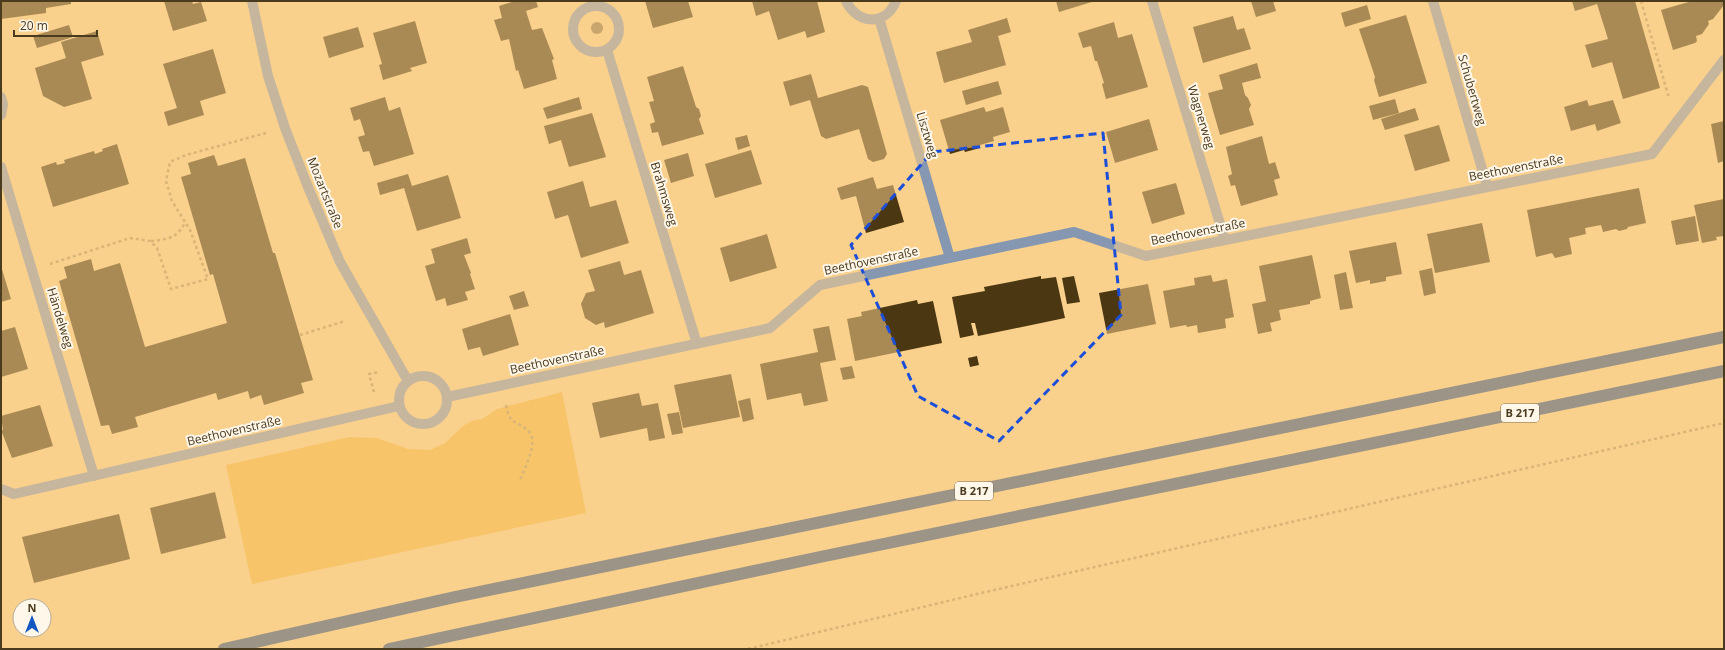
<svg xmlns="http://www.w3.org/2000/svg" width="1725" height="650" viewBox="0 0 1725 650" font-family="'Open Sans',sans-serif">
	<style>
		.green { fill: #f4b741 }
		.building { fill: #4b3711 }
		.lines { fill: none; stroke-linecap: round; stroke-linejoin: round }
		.path { stroke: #b39460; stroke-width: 2.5; stroke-dasharray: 3 3; stroke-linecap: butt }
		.minor { stroke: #8697b1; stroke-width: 10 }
		.highway { stroke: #2c4c81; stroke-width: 12 }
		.tree { fill: #8c734a }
		.marked { fill: none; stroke: #1d4ed8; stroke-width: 3; stroke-dasharray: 8 5; stroke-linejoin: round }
		.labels { text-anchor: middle; stroke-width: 4; stroke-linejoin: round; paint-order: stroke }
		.shield { fill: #fff7ea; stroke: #80735b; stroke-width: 1 }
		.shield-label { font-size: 11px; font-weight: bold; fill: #4a3a1e }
		.street-label { font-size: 12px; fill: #4a3a1e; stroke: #fff7ea }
	</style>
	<rect width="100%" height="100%" fill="#f9d08c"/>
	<path class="green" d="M562 392 586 513 252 584 226 465 349 437 377 438 408 449 430 450 445 443 463 426 472 421 482 419 497 409Z"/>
	<path class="building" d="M1 1H71V4L46 8V13L1 19Z
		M164 1H192L193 4 201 2 207 21 173 31Z
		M515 1H536L538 7 526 11 532 30 542 28 554 59 552 60 557 79 524 89 518 70 516 71 509 39 501 41 494 20 502 18 499 6Z
		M645 1H688L693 17 653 28Z
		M752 1H817L825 32 807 38 805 31 778 40 769 11 756 16Z
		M1056 1H1095L1059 12Z
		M1251 1H1273L1276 11 1256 17Z
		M1572 1H1635L1660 88 1623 99 1612 62 1592 68 1585 45 1608 39 1597 4 1575 11Z
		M1692 1H1724V5L1713 19 1708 21 1709 24 1702 34 1696 36 1697 41 1695 43 1673 50 1661 10Z
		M1367 5 1371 19 1345 27 1341 13Z
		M1406 15 1427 83 1379 97 1374 80 1375 77 1359 29Z
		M1233 16 1237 30 1244 28 1251 49 1203 63 1193 27Z
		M1007 18 1011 32 998 36 1006 65 944 83 936 52 972 42 968 30Z
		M415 21 427 63 410 68 412 71 383 80 379 65 382 64 373 33Z
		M1114 22 1118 38 1132 34 1148 87 1106 99 1102 84 1104 83 1097 61H1095L1091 46 1083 48 1078 33Z
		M69 25 73 37 37 48 33 36Z
		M358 27 364 47 329 58 323 37Z
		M97 31 104 55 81 62 92 99 64 107 43 96 35 68 66 58 61 42Z
		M213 49 226 93 200 101 204 115 168 126 164 112 177 108 163 64Z
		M1257 63 1261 78 1242 83 1245 95 1248 98 1251 105 1249 109 1254 125 1220 135 1208 93 1223 89 1219 75Z
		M683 66 696 107 699 109 701 116 699 119 704 134 662 146 658 132 652 133 650 124 655 122 649 102 654 101 647 77Z
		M811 74 818 98 862 85 868 87 887 154 884 159 873 162 868 159 859 129 826 139 821 136 810 100 790 106 783 82Z
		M998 81 1002 94 966 105 962 91Z
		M385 97 389 111 400 107 414 154 374 166 369 151 363 152 358 137 365 135 360 119 354 121 350 108Z
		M579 97 582 109 547 119 543 108Z
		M1395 99 1399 113 1373 120 1369 106Z
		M1587 100 1589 106 1613 100 1621 123 1597 131 1595 124 1571 131 1564 107Z
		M984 107 986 112 1003 107 1010 132 993 137 994 141 980 145V148L965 152 964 150 950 154 940 120Z
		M1415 108 1419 120 1385 130 1381 119Z
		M592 113 606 157 569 167 561 140 549 144 544 126Z
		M1149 119 1158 150 1115 163 1106 132Z
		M1724 121V161L1718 163 1711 124Z
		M1439 125 1450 161 1415 171 1404 135Z
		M747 135 750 146 738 150 735 138Z
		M1262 136 1269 164 1275 162 1280 178 1274 180 1278 195 1241 206 1235 185 1231 186 1228 176 1232 174 1226 147Z
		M117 144 129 184 53 207 41 167 56 162 57 165 65 163 64 160 94 151 95 154 103 151 102 149Z
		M751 150 762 184 715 198 705 164Z
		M688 153 694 176 671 183 664 160Z
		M214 155 218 166 245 158 273 253H275L313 380 301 383 304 393 264 405 261 395 250 399 248 391 218 400 216 393 135 417 138 427 112 434 109 425 101 426 59 281 67 278 64 267 91 259 94 271 120 263 145 347 227 323 213 274 210 275 181 177 191 174 188 163Z
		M408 174 412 186 448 175 461 218 417 231 404 188 380 195 377 183Z
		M873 177 877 189 893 185 904 222 866 233 856 196 841 200 837 188Z
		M583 181 590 207 616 200 629 243 581 258 568 215 555 219 547 192Z
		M1176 183 1185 214 1152 224 1142 192Z
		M1639 188 1646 223 1628 227 1627 229 1619 231 1616 229 1603 232 1601 225 1585 228 1586 234 1569 238 1572 254 1555 258 1552 253 1536 257 1527 210Z
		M1724 199V236L1716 237 1717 240 1702 243 1694 205Z
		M1695 216 1699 241 1676 245 1671 221Z
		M1482 223 1490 262 1435 273 1427 234Z
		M767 234 777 268 730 282 720 248Z
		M467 238 471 253 464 255 471 273 470 274 475 289 465 292 468 300 447 306 445 298 436 301 425 266 435 263 431 249Z
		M1396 242 1402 274 1386 277V281L1370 284V280L1356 283 1349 251Z
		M1312 255 1321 298 1310 301V304L1279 310 1281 320 1270 323 1272 331 1258 334 1252 304 1266 301 1259 266Z
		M620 261 624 275 641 270 654 313 605 328 604 322 596 325 585 318 581 304 586 293 595 291 588 270Z
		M1 266 11 299 1 302Z
		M1432 268 1436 293 1424 296 1419 271Z
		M1346 272 1353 308 1340 310 1334 275Z
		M1211 275 1213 282 1227 279 1234 317 1225 319 1226 328 1198 333 1197 325 1187 327 1186 325 1170 328 1163 291 1195 285 1194 278Z
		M1041 276V279L1056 277 1065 318 978 336 975 323H971L974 335 960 338 952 297 985 291 984 287Z
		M1074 276 1080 302 1067 304 1062 278Z
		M1148 284 1156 324 1107 334 1099 293Z
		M524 291 529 306 514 310 509 296Z
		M917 300 918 304 933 301 942 343 855 361 847 319 862 316 861 312Z
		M510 314 519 345 483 356 480 347 468 350 462 329Z
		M829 326 836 360 820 363 828 401 804 406 801 393 767 400 760 364 818 352 813 329Z
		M15 327 28 369 1 377V331Z
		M977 356 979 365 970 367 968 358Z
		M852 366 855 378 843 380 840 368Z
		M731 374 740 417 683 428 674 385Z
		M639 393 642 406 658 403 665 438 649 441 647 428 600 438 592 403Z
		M750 398 754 419 743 422 738 401Z
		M40 405 53 446 12 458 1 430H3L1 416Z
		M679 412 683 433 672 435 667 414Z
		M215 492 226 538 161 554 150 508Z
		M119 514 130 559 34 583 22 537Z"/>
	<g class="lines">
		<path class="path" d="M590 1 591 6
			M1641 1 1669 98
			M151 241C168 239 176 239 185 223
			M50 264 130 238 150 241 157 248 171 289 208 279 190 230 172 201 166 181 170 162 186 155 266 133
			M300 335 345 321
			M374 392 369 374 380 372
			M506 405C510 427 517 419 529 432 539 442 524 470 519 482
			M748 649 977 594 1724 423"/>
		<path class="minor" d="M252 1 268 76 285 128 308 187 340 262 408 381
			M846 1C857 24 885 27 896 1
			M1152 1 1225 240
			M1433 1 1487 186
			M573 29a23 23 0 1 1 46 0a23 23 0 1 1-46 0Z
			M879 18 950 258
			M607 50 697 344
			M1 97 3 104 1 115
			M1 167 94 476
			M399 400a24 24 0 1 1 48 0a24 24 0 1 1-48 0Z
			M447 397 770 328 820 285 1074 232 1146 256 1652 154 1724 60
			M1 489 14 494 399 406"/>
		<path class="highway" d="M224 649 455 597 1724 337
			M389 649 820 557 1724 371"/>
	</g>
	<circle class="tree" cx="597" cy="28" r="6"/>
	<path d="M0 0H1725V650H0ZM1103 133 1121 315 999 441 918 396 851 245 932 152Z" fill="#f9d08c" fill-opacity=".55" fill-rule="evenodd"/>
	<path class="marked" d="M1103 133 1121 315 999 441 918 396 851 245 932 152Z"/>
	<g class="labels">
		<g class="shield">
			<rect x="1501" y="404" width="38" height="18" rx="3"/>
			<rect x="955" y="482" width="38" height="18" rx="3"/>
		</g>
		<g class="shield-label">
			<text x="1520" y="417">B 217</text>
			<text x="974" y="495">B 217</text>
		</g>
		<g class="street-label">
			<text transform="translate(1472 90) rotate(74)" y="4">Schubertweg</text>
			<text transform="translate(1201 117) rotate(73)" y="4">Wagnerweg</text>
			<text transform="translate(927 135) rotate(73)" y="4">Lisztweg</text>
			<text transform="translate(1516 168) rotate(-11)" y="4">Beethovenstraße</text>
			<text transform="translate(325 193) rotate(68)" y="4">Mozartstraße</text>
			<text transform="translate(664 194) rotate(73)" y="4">Brahmsweg</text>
			<text transform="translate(1198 232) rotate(-11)" y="4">Beethovenstraße</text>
			<text transform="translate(871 261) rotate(-12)" y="4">Beethovenstraße</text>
			<text transform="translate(60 318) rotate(73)" y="4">Händelweg</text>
			<text transform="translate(557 360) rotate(-12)" y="4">Beethovenstraße</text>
			<text transform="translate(234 431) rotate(-13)" y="4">Beethovenstraße</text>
		</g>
	</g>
	<rect width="1725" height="650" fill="none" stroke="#4a3a1e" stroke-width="4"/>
	<g transform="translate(32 618)"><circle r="19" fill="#fff7ea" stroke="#b7ab98"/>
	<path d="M0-3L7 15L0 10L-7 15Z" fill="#1356c1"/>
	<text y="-6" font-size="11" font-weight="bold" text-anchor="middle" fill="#4a3a1e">N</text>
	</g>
	<path d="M14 30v6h83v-6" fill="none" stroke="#4a3a1e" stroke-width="2"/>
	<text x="20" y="30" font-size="12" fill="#4a3a1e" stroke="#fff7ea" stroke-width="3" paint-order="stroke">20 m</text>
</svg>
